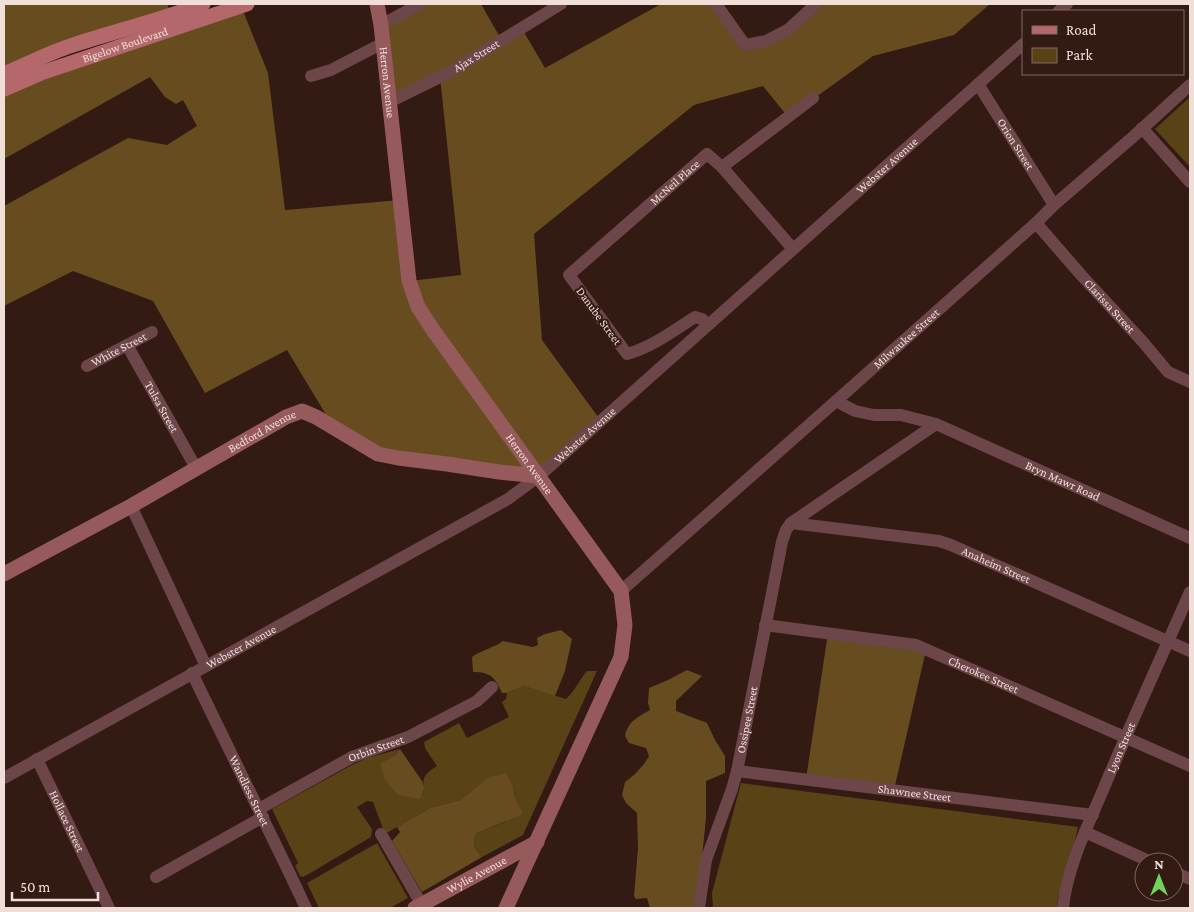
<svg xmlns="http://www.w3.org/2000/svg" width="1194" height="912" viewBox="0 0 1194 912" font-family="'Crimson Pro',serif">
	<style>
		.green { fill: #5a4217 }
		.forest { fill: #664c1f }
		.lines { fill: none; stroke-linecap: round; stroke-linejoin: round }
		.street { stroke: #6c4648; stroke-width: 12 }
		.secondary { stroke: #96595c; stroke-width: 15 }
		.primary { stroke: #b5686c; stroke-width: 15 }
		.labels { text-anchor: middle; stroke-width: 4; stroke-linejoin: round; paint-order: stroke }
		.street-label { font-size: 12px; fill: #f0ded9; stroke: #331a13 }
	</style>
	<rect width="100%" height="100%" fill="#331a13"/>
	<path class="green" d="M1190 97V167L1155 129Z
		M587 671H597L523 835 482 857 474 847 475 834 505 822 515 798 513 787 487 778 460 800 430 808 385 834 373 802 367 801 357 807 372 829 371 837 307 875 303 877 300 876 295 866 298 863 272 809 352 765 367 758 400 749 397 754 380 763 424 788C421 776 428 772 437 766L425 748 424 742 459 723 467 738 509 717 502 702 506 699 507 693 524 686 566 699C575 691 579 680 587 671Z
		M741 783 1078 827 1072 853 1058 897 1057 908H713L712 893Z
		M377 843 408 898 390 908H319L307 883Z"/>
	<path class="forest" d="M4 4H168L169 16 4 74Z
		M420 4H481L501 39 521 27 545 68 661 4H716L745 45 766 41 816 4H990L954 35 873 56 788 117 763 86 694 105 534 234 542 340 601 421 539 476 398 458 334 428 287 350 205 393 153 301 73 271 4 306V206L128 138 167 145 197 126 183 100 176 104 165 97 150 77 4 159V89L241 6 268 73 285 210 400 200 410 281 461 275 440 77 389 102 381 25Z
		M561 630 572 639 565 671 555 696 524 686 507 693H502C495 677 490 672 473 672L472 657C482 650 493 648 503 641L533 647 538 645 537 638 545 634Z
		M828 633 926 650 894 790 806 779Z
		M687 670 702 676 676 701V711L707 723 715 740 725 756V773L706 781V818L702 857 694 908H650L647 898 636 899 634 896 638 848 637 813 626 803 622 795 625 782 635 774 644 764 649 756 646 748 629 743 625 736C628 721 638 717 650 710L648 703 649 688 668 680Z
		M400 749 422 781 424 787 420 799 398 795 385 780 380 763 397 754Z
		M506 773 513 787 515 798 523 814 475 834 474 847 482 857 422 892 392 841 400 832 397 827 430 808 460 800 487 778Z"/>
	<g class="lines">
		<g class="street">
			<path d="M716 4 745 45 766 41 789 29 816 4"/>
			<path d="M1059 11 1067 4"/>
			<path d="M381 25 420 4"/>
			<path d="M311 76 331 70 383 43"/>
			<path id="s1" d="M978 84 1054 205"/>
			<path id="s2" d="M389 102 448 73 561 4"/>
			<path d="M1142 128 1190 182"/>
			<path d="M722 167 813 98"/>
			<path id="s3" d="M1036 223 1082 276 1143 342 1168 372 1190 382"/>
			<path id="s4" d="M708 325 702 319 695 317C673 331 652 347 627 354L569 275 707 154 722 167 793 249"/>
			<path id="s5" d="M127 345 196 468"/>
			<path id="s6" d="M87 366 152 332"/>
			<path d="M836 401 855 411 874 415H901L936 424"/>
			<path d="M131 506 206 666"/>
			<path id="s7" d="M791 523 939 541 951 545 1190 651"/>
			<path id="s8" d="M621 591 836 401 1036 223 1054 205 1134 136 1190 85"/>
			<path id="s9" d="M765 625 916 645 1190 766"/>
			<path id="s10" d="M192 673 287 868 306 908"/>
			<path id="s11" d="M37 759 109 908"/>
			<path id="s12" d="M737 771 1093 815"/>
			<path id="s13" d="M4 778 508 499 539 476 1023 44"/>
			<path id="s14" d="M259 809 352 757 408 737 477 701 492 687"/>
			<path d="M1085 832 1151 862"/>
			<path d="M381 834 422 905"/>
			<path d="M1174 872 1190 879"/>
			<path d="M156 877 263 817"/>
			<path id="s15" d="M699 908 706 860 732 789 737 771 782 542 786 530 791 523 936 424 1190 538"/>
			<path id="s16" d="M1063 908C1067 867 1087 828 1103 790 1131 723 1161 658 1190 592"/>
		</g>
		<g class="secondary">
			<path id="s17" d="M377 4 381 25 409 281 418 307 433 330 621 591 625 625 621 657 506 908"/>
			<path id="s18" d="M4 574 131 506 286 417 302 411 316 417 378 454 398 458 447 464 499 472 539 476"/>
			<path id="s19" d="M415 908 537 842"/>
		</g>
		<g class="primary">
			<path d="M4 74C25 65 45 55 67 47 112 32 158 21 203 4"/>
			<path id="s20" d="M4 89 41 73 247 4"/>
		</g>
	</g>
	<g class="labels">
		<g class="street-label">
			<text dy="4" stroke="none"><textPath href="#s20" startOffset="129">Bigelow Boulevard</textPath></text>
			<text dy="4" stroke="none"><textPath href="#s2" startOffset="99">Ajax Street</textPath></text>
			<text dy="4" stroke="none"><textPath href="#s17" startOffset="79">Herron Avenue</textPath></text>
			<text dy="4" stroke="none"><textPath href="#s1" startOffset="71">Orion Street</textPath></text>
			<text dy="4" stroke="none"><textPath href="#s13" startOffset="1081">Webster Avenue</textPath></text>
			<text dy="4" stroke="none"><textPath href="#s4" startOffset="332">McNeil Place</textPath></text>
			<text dy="4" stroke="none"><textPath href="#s3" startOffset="111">Clarissa Street</textPath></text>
			<text transform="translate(599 316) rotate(54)" y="4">Danube Street</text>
			<text dy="4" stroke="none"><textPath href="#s8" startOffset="381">Milwaukee Street</textPath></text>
			<text dy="4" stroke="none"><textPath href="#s6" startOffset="36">White Street</textPath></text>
			<text dy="4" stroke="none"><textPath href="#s5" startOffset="71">Tulsa Street</textPath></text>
			<text dy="4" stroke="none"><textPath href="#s18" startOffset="295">Bedford Avenue</textPath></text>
			<text dy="4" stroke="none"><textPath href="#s13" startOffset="676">Webster Avenue</textPath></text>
			<text dy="4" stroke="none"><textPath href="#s17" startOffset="499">Herron Avenue</textPath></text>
			<text dy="4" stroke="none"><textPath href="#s15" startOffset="712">Bryn Mawr Road</textPath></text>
			<text dy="4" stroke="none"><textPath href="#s7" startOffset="211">Anaheim Street</textPath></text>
			<text dy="4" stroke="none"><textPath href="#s13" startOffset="271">Webster Avenue</textPath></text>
			<text dy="4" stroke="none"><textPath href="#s9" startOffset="226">Cherokee Street</textPath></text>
			<text dy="4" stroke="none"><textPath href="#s15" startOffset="195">Ossipee Street</textPath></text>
			<text dy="4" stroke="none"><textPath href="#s16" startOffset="171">Lyon Street</textPath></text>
			<text dy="4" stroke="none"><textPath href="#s14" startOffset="132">Orbin Street</textPath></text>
			<text dy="4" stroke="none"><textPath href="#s10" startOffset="131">Wandless Street</textPath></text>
			<text dy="4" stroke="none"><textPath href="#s12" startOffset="179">Shawnee Street</textPath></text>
			<text dy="4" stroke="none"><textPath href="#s11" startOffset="69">Hollace Street</textPath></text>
			<text dy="4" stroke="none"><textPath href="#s19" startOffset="70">Wylie Avenue</textPath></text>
		</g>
	</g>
	<rect width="1194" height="912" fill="none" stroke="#f0ded9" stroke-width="10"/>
	<rect x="1022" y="10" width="162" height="65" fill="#331a13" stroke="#7f6862"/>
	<rect x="1032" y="26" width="25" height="8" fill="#b5686c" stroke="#7f6862"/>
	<text x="1066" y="35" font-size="15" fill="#f0ded9">Road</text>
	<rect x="1032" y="48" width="25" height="15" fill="#5a4217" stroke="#7f6862"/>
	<text x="1066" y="60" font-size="15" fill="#f0ded9">Park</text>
	<g transform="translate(1159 877)"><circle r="24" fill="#331a13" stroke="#7f6862"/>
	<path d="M0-4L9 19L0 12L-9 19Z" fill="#73d25d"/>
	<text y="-8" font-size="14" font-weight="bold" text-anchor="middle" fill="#f0ded9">N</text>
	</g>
	<path d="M12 892v8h86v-8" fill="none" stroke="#f0ded9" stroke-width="2.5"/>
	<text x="20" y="892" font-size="15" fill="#f0ded9" stroke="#331a13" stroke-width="4" paint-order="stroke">50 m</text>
</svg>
